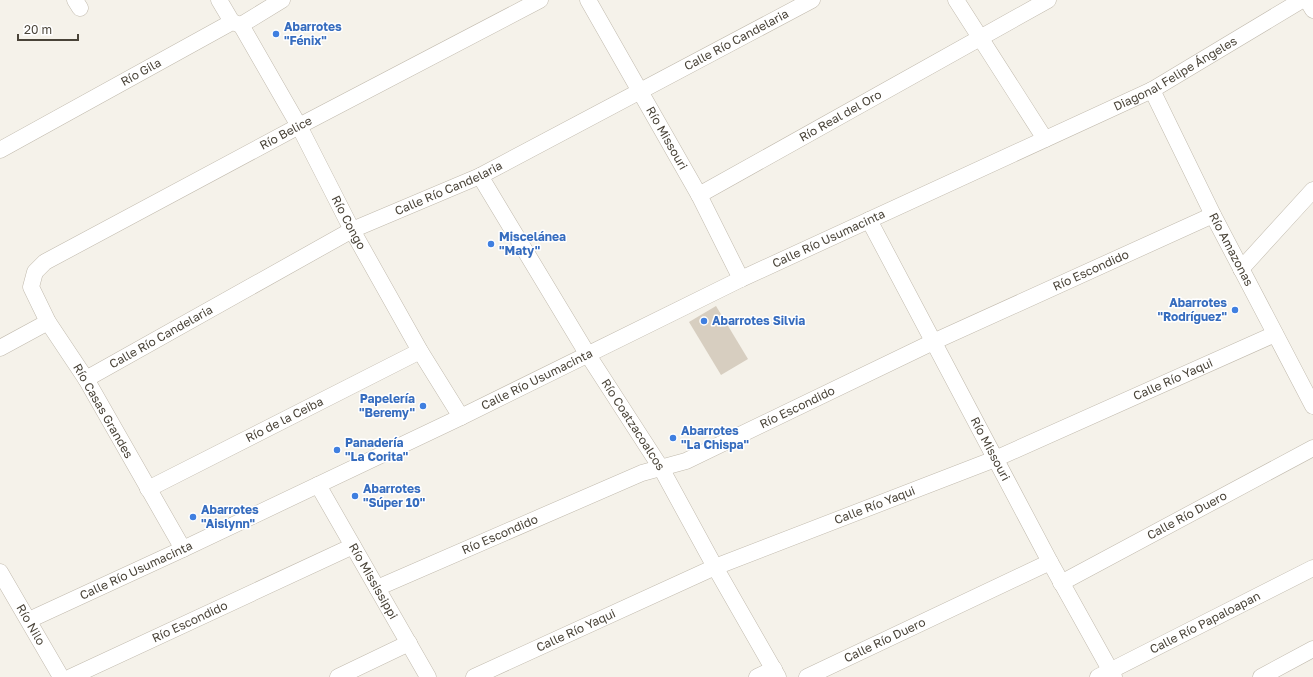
<svg xmlns="http://www.w3.org/2000/svg" width="1313" height="677" viewBox="0 0 1313 677" font-family="'Golos Text',sans-serif">
	<style>
		.building { fill: #d7cec0 }
		.lines { fill: none; stroke-linecap: round; stroke-linejoin: round }
		.street-casing { stroke: #c1baad; stroke-width: 17 }
		.street { stroke: #fff; stroke-width: 16 }
		.shop-dot { fill: #3f7fe0; stroke: #fff; stroke-width: 1.5 }
		.labels { text-anchor: middle; stroke-width: 3; stroke-linejoin: round; paint-order: stroke }
		.shop-label { font-size: 12px; font-weight: bold; fill: #366cbe; stroke: #fff; text-anchor: start }
		.street-label { font-size: 12px; fill: #494338; stroke: #fff }
	</style>
	<rect width="100%" height="100%" fill="#f5f2ea"/>
	<path class="building" d="M716 306 748 359 721 375 689 322Z"/>
	<g class="lines">
		<g class="street-casing">
			<g id="street">
				<path d="M75 0 80 8"/>
				<path d="M219 0 232 22"/>
				<path id="s1" d="M588 0 699 195 741 279"/>
				<path d="M956 0 1045 139"/>
				<path d="M1307 0 1313 10"/>
				<path id="s2" d="M241 25 299 126 352 230 420 351 461 417"/>
				<path id="s3" d="M1152 90 1213 215 1313 406"/>
				<path id="s4" d="M0 150 232 22 241 25 282 0"/>
				<path id="s5" d="M480 176 588 355 661 468 715 567 778 677"/>
				<path id="s6" d="M699 195 1048 0"/>
				<path id="s7" d="M869 220 1050 562 1114 677"/>
				<path d="M1241 269 1313 190"/>
				<path d="M0 348 48 322"/>
				<path id="s8" d="M86 379 352 230 480 176 812 0"/>
				<path id="s9" d="M318 485 428 677"/>
				<path id="s10" d="M148 489 420 351"/>
				<path id="s11" d="M183 549 86 379 48 322 31 287 35 272 45 262 299 126 540 0"/>
				<path id="s12" d="M0 572 61 677"/>
				<path id="s13" d="M1061 583 1313 448"/>
				<path id="s14" d="M377 588 642 473 686 461 933 342 1213 215"/>
				<path id="s15" d="M29 620 183 549 461 417 741 279 1152 90 1302 0"/>
				<path id="s16" d="M71 677 353 546"/>
				<path d="M338 677 409 643"/>
				<path id="s17" d="M474 677 715 567 995 459 1275 334"/>
				<path d="M757 677 774 669"/>
				<path id="s18" d="M807 677 1050 562"/>
				<path id="s19" d="M1098 677 1313 568"/>
				<path d="M1261 677 1313 649"/>
			</g>
		</g>
		<use href="#street" class="street"/>
	</g>
	<g class="shop-dot">
		<circle cx="276" cy="34" r="4"/>
		<circle cx="491" cy="244" r="4"/>
		<circle cx="1235" cy="310" r="4"/>
		<circle cx="704" cy="321" r="4"/>
		<circle cx="423" cy="406" r="4"/>
		<circle cx="673" cy="438" r="4"/>
		<circle cx="337" cy="450" r="4"/>
		<circle cx="355" cy="496" r="4"/>
		<circle cx="193" cy="517" r="4"/>
	</g>
	<g class="labels">
		<g class="shop-label">
			<text x="284" y="31">Abarrotes<tspan x="284" dy="14">"Fénix"</tspan></text>
			<text x="499" y="241">Miscelánea<tspan x="499" dy="14">"Maty"</tspan></text>
			<text x="1227" y="307" text-anchor="end">Abarrotes<tspan x="1227" dy="14">"Rodríguez"</tspan></text>
			<text x="712" y="325">Abarrotes Silvia</text>
			<text x="415" y="403" text-anchor="end">Papelería<tspan x="415" dy="14">"Beremy"</tspan></text>
			<text x="681" y="435">Abarrotes<tspan x="681" dy="14">"La Chispa"</tspan></text>
			<text x="345" y="447">Panadería<tspan x="345" dy="14">"La Corita"</tspan></text>
			<text x="363" y="493">Abarrotes<tspan x="363" dy="14">"Súper 10"</tspan></text>
			<text x="201" y="514">Abarrotes<tspan x="201" dy="14">"Aislynn"</tspan></text>
		</g>
		<g class="street-label">
			<text dy="4" stroke="none"><textPath href="#s8" startOffset="734">Calle Río Candelaria</textPath></text>
			<text dy="4" stroke="none"><textPath href="#s4" startOffset="161">Río Gila</textPath></text>
			<text dy="4" stroke="none"><textPath href="#s15" startOffset="1270">Diagonal Felipe Ángeles</textPath></text>
			<text dy="4" stroke="none"><textPath href="#s6" startOffset="162">Río Real del Oro</textPath></text>
			<text dy="4" stroke="none"><textPath href="#s11" startOffset="606">Río Belice</textPath></text>
			<text dy="4" stroke="none"><textPath href="#s1" startOffset="159">Río Missouri</textPath></text>
			<text dy="4" stroke="none"><textPath href="#s8" startOffset="410">Calle Río Candelaria</textPath></text>
			<text dy="4" stroke="none"><textPath href="#s2" startOffset="225">Río Congo</textPath></text>
			<text dy="4" stroke="none"><textPath href="#s15" startOffset="886">Calle Río Usumacinta</textPath></text>
			<text dy="4" stroke="none"><textPath href="#s3" startOffset="178">Río Amazonas</textPath></text>
			<text dy="4" stroke="none"><textPath href="#s14" startOffset="782">Río Escondido</textPath></text>
			<text dy="4" stroke="none"><textPath href="#s8" startOffset="86">Calle Río Candelaria</textPath></text>
			<text dy="4" stroke="none"><textPath href="#s15" startOffset="562">Calle Río Usumacinta</textPath></text>
			<text dy="4" stroke="none"><textPath href="#s17" startOffset="760">Calle Río Yaqui</textPath></text>
			<text dy="4" stroke="none"><textPath href="#s14" startOffset="458">Río Escondido</textPath></text>
			<text transform="translate(103 411) rotate(60)" y="4">Río Casas Grandes</text>
			<text dy="4" stroke="none"><textPath href="#s10" startOffset="153">Río de la Ceiba</textPath></text>
			<text dy="4" stroke="none"><textPath href="#s5" startOffset="292">Río Coatzacoalcos</textPath></text>
			<text dy="4" stroke="none"><textPath href="#s7" startOffset="259">Río Missouri</textPath></text>
			<text dy="4" stroke="none"><textPath href="#s17" startOffset="436">Calle Río Yaqui</textPath></text>
			<text dy="4" stroke="none"><textPath href="#s13" startOffset="143">Calle Río Duero</textPath></text>
			<text dy="4" stroke="none"><textPath href="#s14" startOffset="134">Río Escondido</textPath></text>
			<text dy="4" stroke="none"><textPath href="#s15" startOffset="118">Calle Río Usumacinta</textPath></text>
			<text dy="4" stroke="none"><textPath href="#s9" startOffset="111">Río Mississippi</textPath></text>
			<text dy="4" stroke="none"><textPath href="#s16" startOffset="131">Río Escondido</textPath></text>
			<text dy="4" stroke="none"><textPath href="#s19" startOffset="120">Calle Río Papaloapan</textPath></text>
			<text dy="4" stroke="none"><textPath href="#s12" startOffset="61">Río Nilo</textPath></text>
			<text dy="4" stroke="none"><textPath href="#s17" startOffset="112">Calle Río Yaqui</textPath></text>
			<text dy="4" stroke="none"><textPath href="#s18" startOffset="86">Calle Río Duero</textPath></text>
		</g>
	</g>
	<path d="M18 34v6h60v-6" fill="none" stroke="#494338" stroke-width="2"/>
	<text x="24" y="34" font-size="12" fill="#494338" stroke="#ffffff" stroke-width="3" paint-order="stroke">20 m</text>
</svg>
